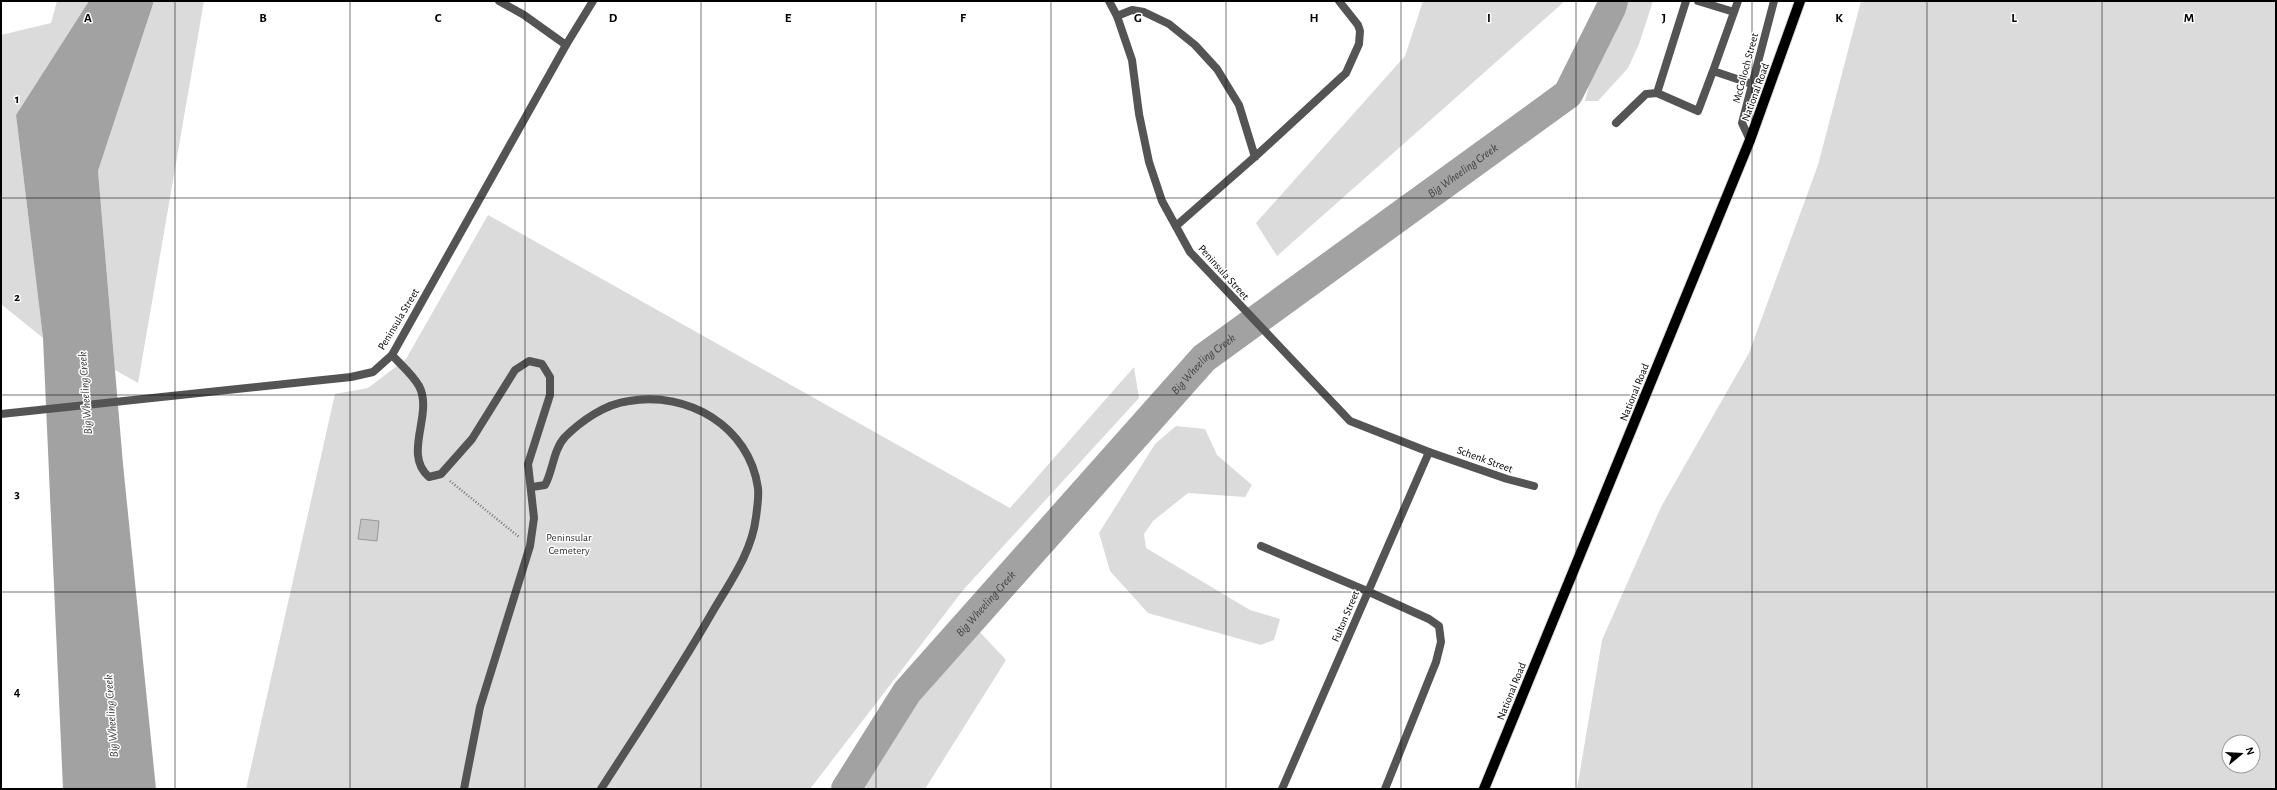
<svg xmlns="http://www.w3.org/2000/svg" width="2277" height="790" viewBox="0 0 2277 790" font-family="'Alegreya Sans',sans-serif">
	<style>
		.green { fill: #dbdbdb; fill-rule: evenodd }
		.water { fill: #a2a2a2 }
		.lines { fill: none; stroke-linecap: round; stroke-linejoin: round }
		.river { stroke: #a2a2a2; stroke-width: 30 }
		.building { fill: #c4c4c4; stroke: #989898 }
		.primary-casing { stroke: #dbdbdb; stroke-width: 12 }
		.path { stroke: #767676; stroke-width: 2.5; stroke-dasharray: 1 2; stroke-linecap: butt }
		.service { stroke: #545454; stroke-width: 8 }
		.minor { stroke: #545454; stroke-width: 8 }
		.tertiary { stroke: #545454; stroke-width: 8 }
		.primary { stroke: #000; stroke-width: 10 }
		.grid { fill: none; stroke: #000; stroke-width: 1; stroke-opacity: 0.55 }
		.labels { text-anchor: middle; stroke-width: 3; stroke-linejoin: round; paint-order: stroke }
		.street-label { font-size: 11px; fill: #000; stroke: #fff }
		.park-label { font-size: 11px; fill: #323232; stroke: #fff }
		.water-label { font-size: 12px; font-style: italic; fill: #434343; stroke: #fff }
		.grid-label { font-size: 13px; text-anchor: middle; font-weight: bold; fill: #000; stroke: #fff; stroke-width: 3; stroke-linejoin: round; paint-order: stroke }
	</style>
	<rect width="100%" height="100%" fill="#fff"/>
	<path class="green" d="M57 1H89L16 115 43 338 1 304V35L51 23Z
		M154 1H204L138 383 115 370 98 171Z
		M1423 1H1565L1277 256 1256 223 1405 56Z
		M1616 1H1653L1639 44 1628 68 1598 101H1585L1600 42Z
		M1861 1H2276V789H1577L1602 640 1661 507 1749 353 1818 165ZM2229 742H2253V766H2229Z
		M488 215 1010 508 1134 367 1139 398 964 589 810 789H246L335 394 368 388 406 359Z
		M1176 426 1205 429 1217 455 1252 485 1245 497 1188 493 1153 521 1144 534 1146 548 1250 610 1280 619 1274 640 1261 645 1148 613 1110 571 1099 533 1155 444Z
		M977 629 1006 660 925 789H858L891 732Z"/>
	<path class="water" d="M89 1H154L98 171 123 464 156 789H63L43 338 16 115Z"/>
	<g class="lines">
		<path class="river" id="s1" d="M846 789 907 692 1204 358 1568 94 1611 8 1613 1"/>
	</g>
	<path class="building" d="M361 519 379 521 377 541 358 539Z"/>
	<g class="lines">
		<g class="primary-casing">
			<path id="primary" d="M1484 789 1750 140 1800 1"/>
		</g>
		<path class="path" d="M450 481 519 537"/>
		<path class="service" d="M1686 1 1657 93 1698 111 1713 71
			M1698 1 1734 12
			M1738 1 1713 71 1752 84
			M1117 16 1132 10 1144 12 1169 24 1195 45 1217 69 1239 105 1255 157
			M1616 123 1646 94 1657 93
			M1176 226 1258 154 1346 73 1359 44 1360 31 1358 25 1339 1
			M392 355C400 364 413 375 419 386 434 414 402 454 429 477L441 474 472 439 515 370 529 361 542 364 550 377V395L528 464 534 518 530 546 480 707 464 789
			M532 487 545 485C553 471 553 450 565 437 581 421 605 404 629 401 688 391 749 426 758 488 759 497 757 509 756 517 752 552 730 582 713 611 678 672 639 730 601 789
			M1261 546 1367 591 1429 619 1439 626 1441 642 1436 662 1385 789"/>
		<path class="minor" d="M499 1 524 15 566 45
			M1750 140 1742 123 1774 1
			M1429 452 1507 479 1534 486"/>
		<path class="tertiary" d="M1109 1 1117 16 1132 60 1139 114 1149 162 1162 201 1190 252 1350 421 1429 452 1282 789
			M1 414 351 377 373 372 392 355 566 45 593 1"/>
		<use href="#primary" class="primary"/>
	</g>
	<path class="grid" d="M175 1V789M350 1V789M525 1V789M701 1V789M876 1V789M1051 1V789M1226 1V789M1401 1V789M1576 1V789M1752 1V789M1927 1V789M2102 1V789M1 198H2276M1 395H2276M1 592H2276"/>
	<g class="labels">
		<g class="street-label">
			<text transform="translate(1745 68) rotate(-75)" y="4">McColloch Street</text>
			<text transform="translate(1755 92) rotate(-70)" y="4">National Road</text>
			<text transform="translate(1224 272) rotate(48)" y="4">Peninsula Street</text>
			<text transform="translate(398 319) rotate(-59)" y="4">Peninsula Street</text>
			<text transform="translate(1634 392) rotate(-68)" y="4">National Road</text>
			<text transform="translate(1485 459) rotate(20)" y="4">Schenk Street</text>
			<text transform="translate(1345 616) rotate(-67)" y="4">Fulton Street</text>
			<text transform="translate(1511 691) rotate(-68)" y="4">National Road</text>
		</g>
		<g class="park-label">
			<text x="569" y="541">Peninsular<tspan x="569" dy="13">Cemetery</tspan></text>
		</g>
		<g class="water-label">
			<text dy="4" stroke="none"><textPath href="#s1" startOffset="881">Big Wheeling Creek</textPath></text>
			<text dy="4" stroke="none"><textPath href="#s1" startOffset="557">Big Wheeling Creek</textPath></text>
			<text transform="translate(85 393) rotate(-94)" y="4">Big Wheeling Creek</text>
			<text dy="4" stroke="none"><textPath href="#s1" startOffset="233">Big Wheeling Creek</textPath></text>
			<text transform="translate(111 716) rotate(-94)" y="4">Big Wheeling Creek</text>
		</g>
	</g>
	<g class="grid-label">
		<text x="88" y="22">A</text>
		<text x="263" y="22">B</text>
		<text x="438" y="22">C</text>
		<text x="613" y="22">D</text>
		<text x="788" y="22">E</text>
		<text x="963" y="22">F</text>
		<text x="1138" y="22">G</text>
		<text x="1314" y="22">H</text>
		<text x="1489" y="22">I</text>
		<text x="1664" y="22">J</text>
		<text x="1839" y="22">K</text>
		<text x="2014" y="22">L</text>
		<text x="2189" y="22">M</text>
		<text x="17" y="103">1</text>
		<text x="17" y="301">2</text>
		<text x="17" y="498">3</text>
		<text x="17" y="696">4</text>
	</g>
	<rect width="2277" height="790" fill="none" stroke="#000000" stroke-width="4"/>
	<g transform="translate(2241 754) rotate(72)"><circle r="19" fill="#ffffff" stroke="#999999"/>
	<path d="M0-3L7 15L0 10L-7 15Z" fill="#000000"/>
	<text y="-6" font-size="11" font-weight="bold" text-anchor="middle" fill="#000000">N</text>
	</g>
</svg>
